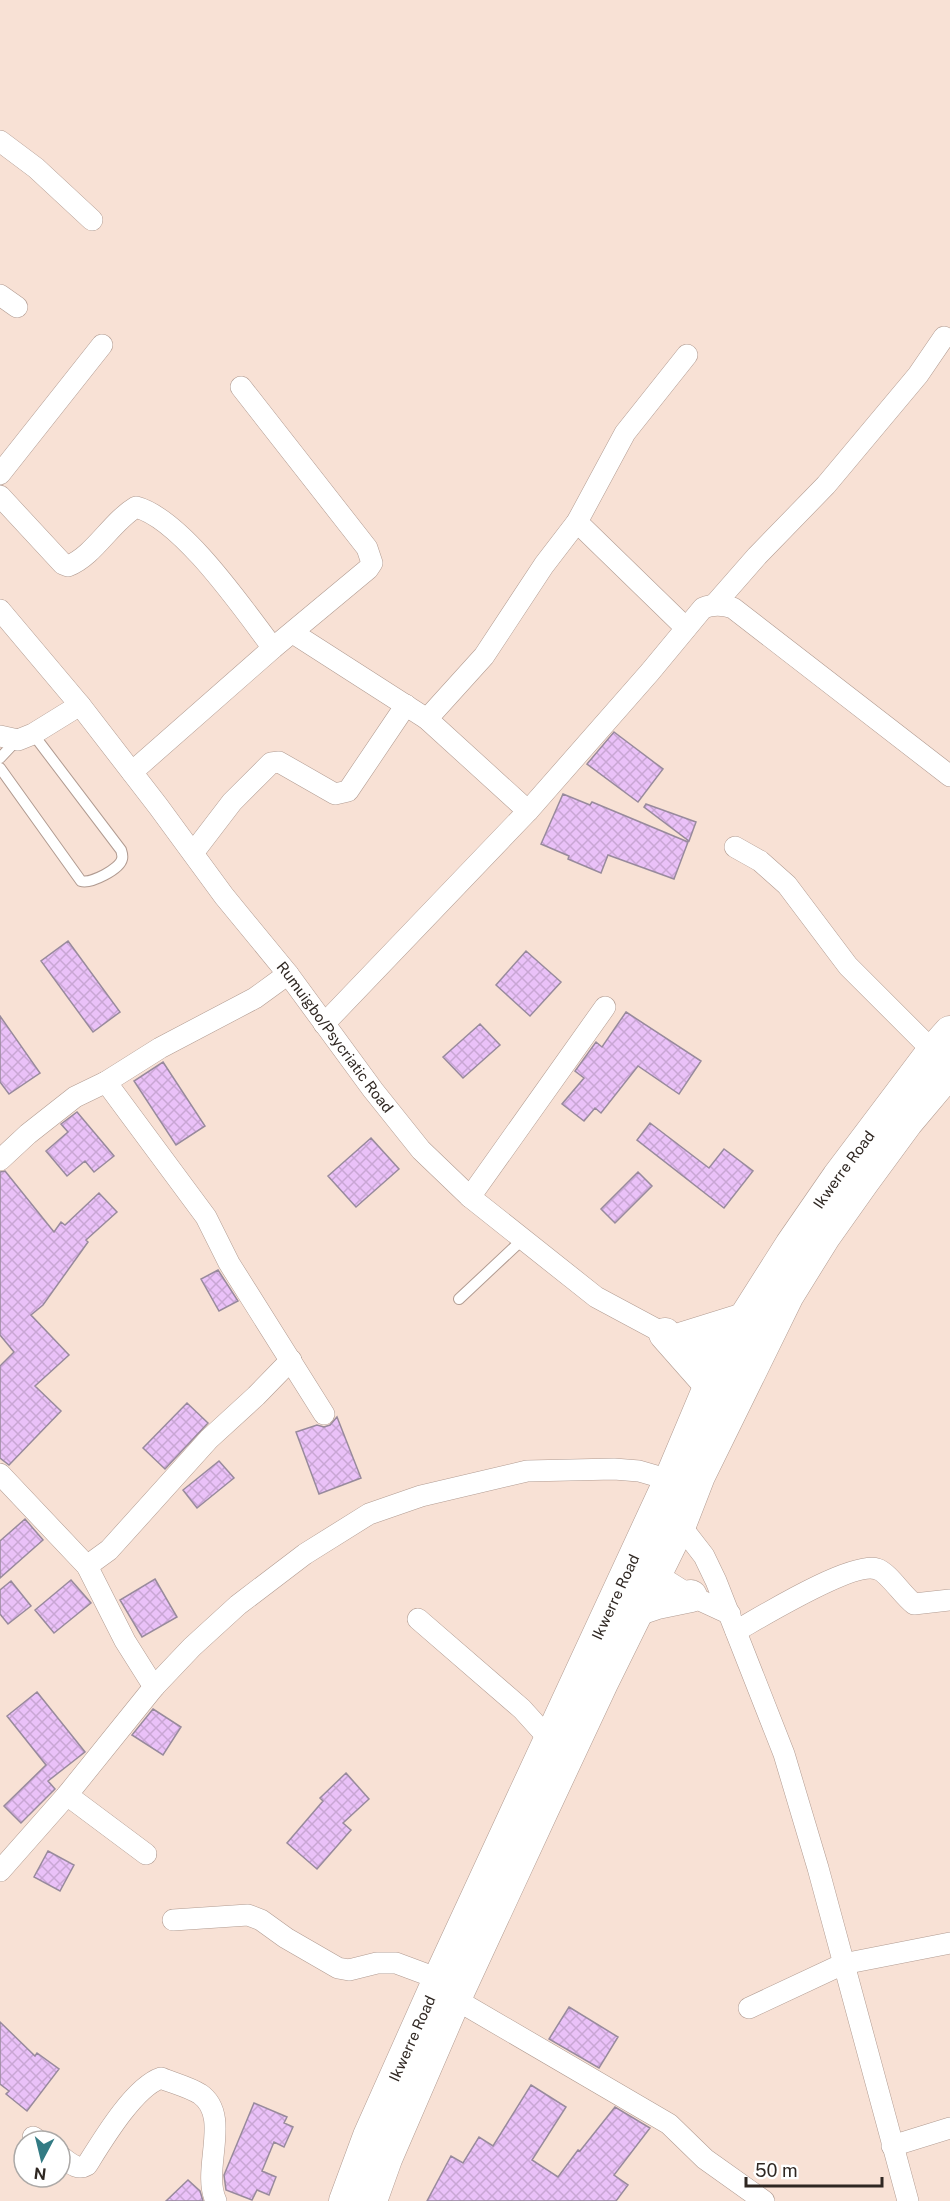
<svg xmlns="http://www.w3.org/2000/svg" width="950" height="2201" viewBox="0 0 950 2201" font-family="'Public Sans',sans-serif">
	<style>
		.building { fill: url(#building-cross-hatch); stroke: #988a9c; stroke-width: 1.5 }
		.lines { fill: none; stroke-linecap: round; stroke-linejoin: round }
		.lane-casing { stroke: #b19b91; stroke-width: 12 }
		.street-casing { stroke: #b19b91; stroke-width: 22 }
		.primary-casing { stroke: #b19b91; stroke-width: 33 }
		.lane { stroke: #fff; stroke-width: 10 }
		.street { stroke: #fff; stroke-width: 21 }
		.primary { stroke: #fff; stroke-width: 32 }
		.labels { text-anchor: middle; stroke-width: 6; stroke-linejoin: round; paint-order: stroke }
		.street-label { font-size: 15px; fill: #2f2722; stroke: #fff }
	</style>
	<defs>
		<pattern id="building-cross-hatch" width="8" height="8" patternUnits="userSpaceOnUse" patternTransform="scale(1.5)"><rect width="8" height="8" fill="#eac1f8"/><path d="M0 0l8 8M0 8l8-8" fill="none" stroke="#c9a6d4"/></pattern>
	</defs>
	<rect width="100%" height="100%" fill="#f8e1d5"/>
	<path class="building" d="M614 732 663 769 638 802 587 764Z
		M563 794 590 805 592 802 688 842 674 879 608 855 601 873 568 859 569 856 541 844Z
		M646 804 696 822 689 841 644 807Z
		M68 941 120 1012 93 1032 41 961Z
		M526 951 561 982 530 1016 496 985Z
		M626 1012 701 1061 679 1094 638 1066 601 1113 595 1108 584 1121 562 1104 584 1078 575 1071 596 1042 602 1047Z
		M0 1016 40 1073 9 1094 0 1082Z
		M480 1024 500 1045 463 1078 443 1057Z
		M163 1062 205 1126 176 1145 134 1081Z
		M77 1112 114 1156 94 1172 85 1161 67 1176 46 1151 68 1132 61 1124Z
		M650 1123 709 1168 724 1149 753 1171 724 1208 637 1140Z
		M371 1138 399 1169 356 1207 328 1176Z
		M5 1171 54 1232 61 1222 65 1225 99 1193 117 1212 86 1240 88 1242 43 1305 31 1315 69 1355 35 1386 61 1411 9 1465 0 1458V1366L14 1352 0 1335V1172Z
		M638 1172 652 1186 615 1223 601 1209Z
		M218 1270 238 1301 219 1311 201 1279Z
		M187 1403 208 1423 165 1469 143 1448Z
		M337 1417 361 1478 319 1494 296 1432 317 1425 324 1427 330 1425Z
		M219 1461 234 1478 197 1508 183 1490Z
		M25 1519 43 1540 0 1578V1541Z
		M155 1579 177 1617 142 1637 120 1600Z
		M71 1580 91 1603 54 1633 35 1610Z
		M11 1581 31 1606 8 1624 0 1614V1590Z
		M37 1692 85 1752 48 1781 55 1789 21 1823 4 1806 46 1765 7 1716Z
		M153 1709 181 1727 163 1755 132 1735Z
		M346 1773 369 1799 343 1823 351 1830 317 1869 287 1843 323 1801 320 1798Z
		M48 1851 74 1865 60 1891 34 1877Z
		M569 2007 618 2037 599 2068 549 2039Z
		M0 2022 35 2056 37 2053 59 2069 27 2111 6 2094 9 2091 0 2084Z
		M531 2085 566 2107 532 2160 558 2177 578 2150 580 2151 615 2107 650 2128 614 2175 628 2185 616 2201H427L451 2156 463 2163 479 2137 493 2146Z
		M254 2103 287 2117 284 2123 293 2127 284 2147 274 2142 262 2171 276 2177 269 2195 257 2190 252 2200 226 2190 224 2175Z
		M188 2180 200 2191 203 2201H166Z"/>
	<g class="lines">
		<g class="lane-casing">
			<path id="lane" d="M0 758 17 740
				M0 768 81 881C91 884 120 869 122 859 123 856 122 853 121 850L33 734
				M459 1299 523 1239"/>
		</g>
		<g class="street-casing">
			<g id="street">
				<path d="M0 141 36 168 92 220"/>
				<path d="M0 295 17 307"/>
				<path d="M0 474 102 345"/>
				<path d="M0 496 63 564 68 566C94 556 111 522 136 507 182 519 244 610 273 648"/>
				<path d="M577 522 686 628"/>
				<path d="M715 604 757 556 826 485 918 375 944 337"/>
				<path id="s1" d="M0 610 80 705 158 806 224 896 288 974 373 1090 421 1150 470 1197 596 1297 665 1334 683 1338 735 1361"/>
				<path d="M293 633 427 719 528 811"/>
				<path d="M427 719 484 656 544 565 577 522 625 433 687 355"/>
				<path d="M0 736 18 740 33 734 80 705"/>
				<path d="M132 772 273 648 368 569 372 563 367 548 241 387"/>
				<path d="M735 847 760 861 787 885 848 966 933 1051"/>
				<path d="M193 853 232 802 271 763 279 762 335 794 348 791 406 705"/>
				<path d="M324 1024 528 811 650 672 703 608C713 604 722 604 733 608L950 776"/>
				<path d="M106 1082 206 1217 229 1263 324 1414"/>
				<path d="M0 1160 28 1134 75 1097 106 1082 160 1048 255 998 288 974"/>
				<path d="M470 1197 605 1007"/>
				<path d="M0 1474 87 1566 125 1641 154 1687"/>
				<path d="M680 1525 704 1556 716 1581 784 1754 818 1868 908 2201"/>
				<path d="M87 1566 109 1550 209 1439 256 1396 291 1360"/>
				<path d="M656 1574 691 1596 730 1614"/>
				<path d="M418 1619 522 1709 550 1740"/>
				<path d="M736 1631C761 1617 852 1561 877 1569 888 1572 903 1596 914 1604L950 1600"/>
				<path d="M67 1795 146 1854"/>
				<path d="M0 1871 67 1795 154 1687 192 1647 238 1605 305 1554 369 1514 421 1496 527 1471 614 1469 639 1471 670 1480"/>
				<path d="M173 1920 248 1915 261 1920 286 1938 338 1968 349 1970 377 1963H396L439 1979"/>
				<path d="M455 1999 669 2124 705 2159 764 2201"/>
				<path d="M749 2008 843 1964 950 1943"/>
				<path d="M33 2137 39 2141"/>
				<path d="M892 2146 950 2128"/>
				<path d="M60 2156C69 2162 77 2171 87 2165 102 2141 134 2087 161 2078 173 2083 189 2087 200 2094 232 2116 201 2169 216 2201"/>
			</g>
		</g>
		<g class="primary-casing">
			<g id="primary">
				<path d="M665 1334 710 1385"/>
				<path d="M683 1338 744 1319"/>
				<path d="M639 1609 657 1603 691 1596"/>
				<path id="s2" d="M345 2201 369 2136 439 1979 670 1480 710 1385 744 1319 791 1245 838 1177 933 1051 950 1032"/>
				<path d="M371 2201 386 2159 455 1999 543 1809 602 1683 680 1525 699 1476 788 1295 824 1237 863 1182 907 1122 950 1071"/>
			</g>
		</g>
		<use href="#lane" class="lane"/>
		<use href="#street" class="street"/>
		<use href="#primary" class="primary"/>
	</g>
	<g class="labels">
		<g class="street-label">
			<text dy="5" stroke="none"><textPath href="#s1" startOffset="543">Rumuigbo/Psycriatic Road</textPath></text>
			<text dy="5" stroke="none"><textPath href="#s2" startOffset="1148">Ikwerre Road</textPath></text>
			<text dy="5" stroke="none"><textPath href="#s2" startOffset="662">Ikwerre Road</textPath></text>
			<text dy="5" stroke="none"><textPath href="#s2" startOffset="176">Ikwerre Road</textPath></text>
		</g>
	</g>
	<g transform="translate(42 2159) rotate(187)"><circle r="28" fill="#ffffff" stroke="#aca9a7" stroke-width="1.5"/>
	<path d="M0-4.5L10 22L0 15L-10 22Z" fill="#337b84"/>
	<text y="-9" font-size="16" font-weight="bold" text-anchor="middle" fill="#2f2722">N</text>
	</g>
	<path d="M746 2177v9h136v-9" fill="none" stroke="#2f2722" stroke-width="3"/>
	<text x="755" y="2177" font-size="18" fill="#2f2722" stroke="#ffffff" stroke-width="4.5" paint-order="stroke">50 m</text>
</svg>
